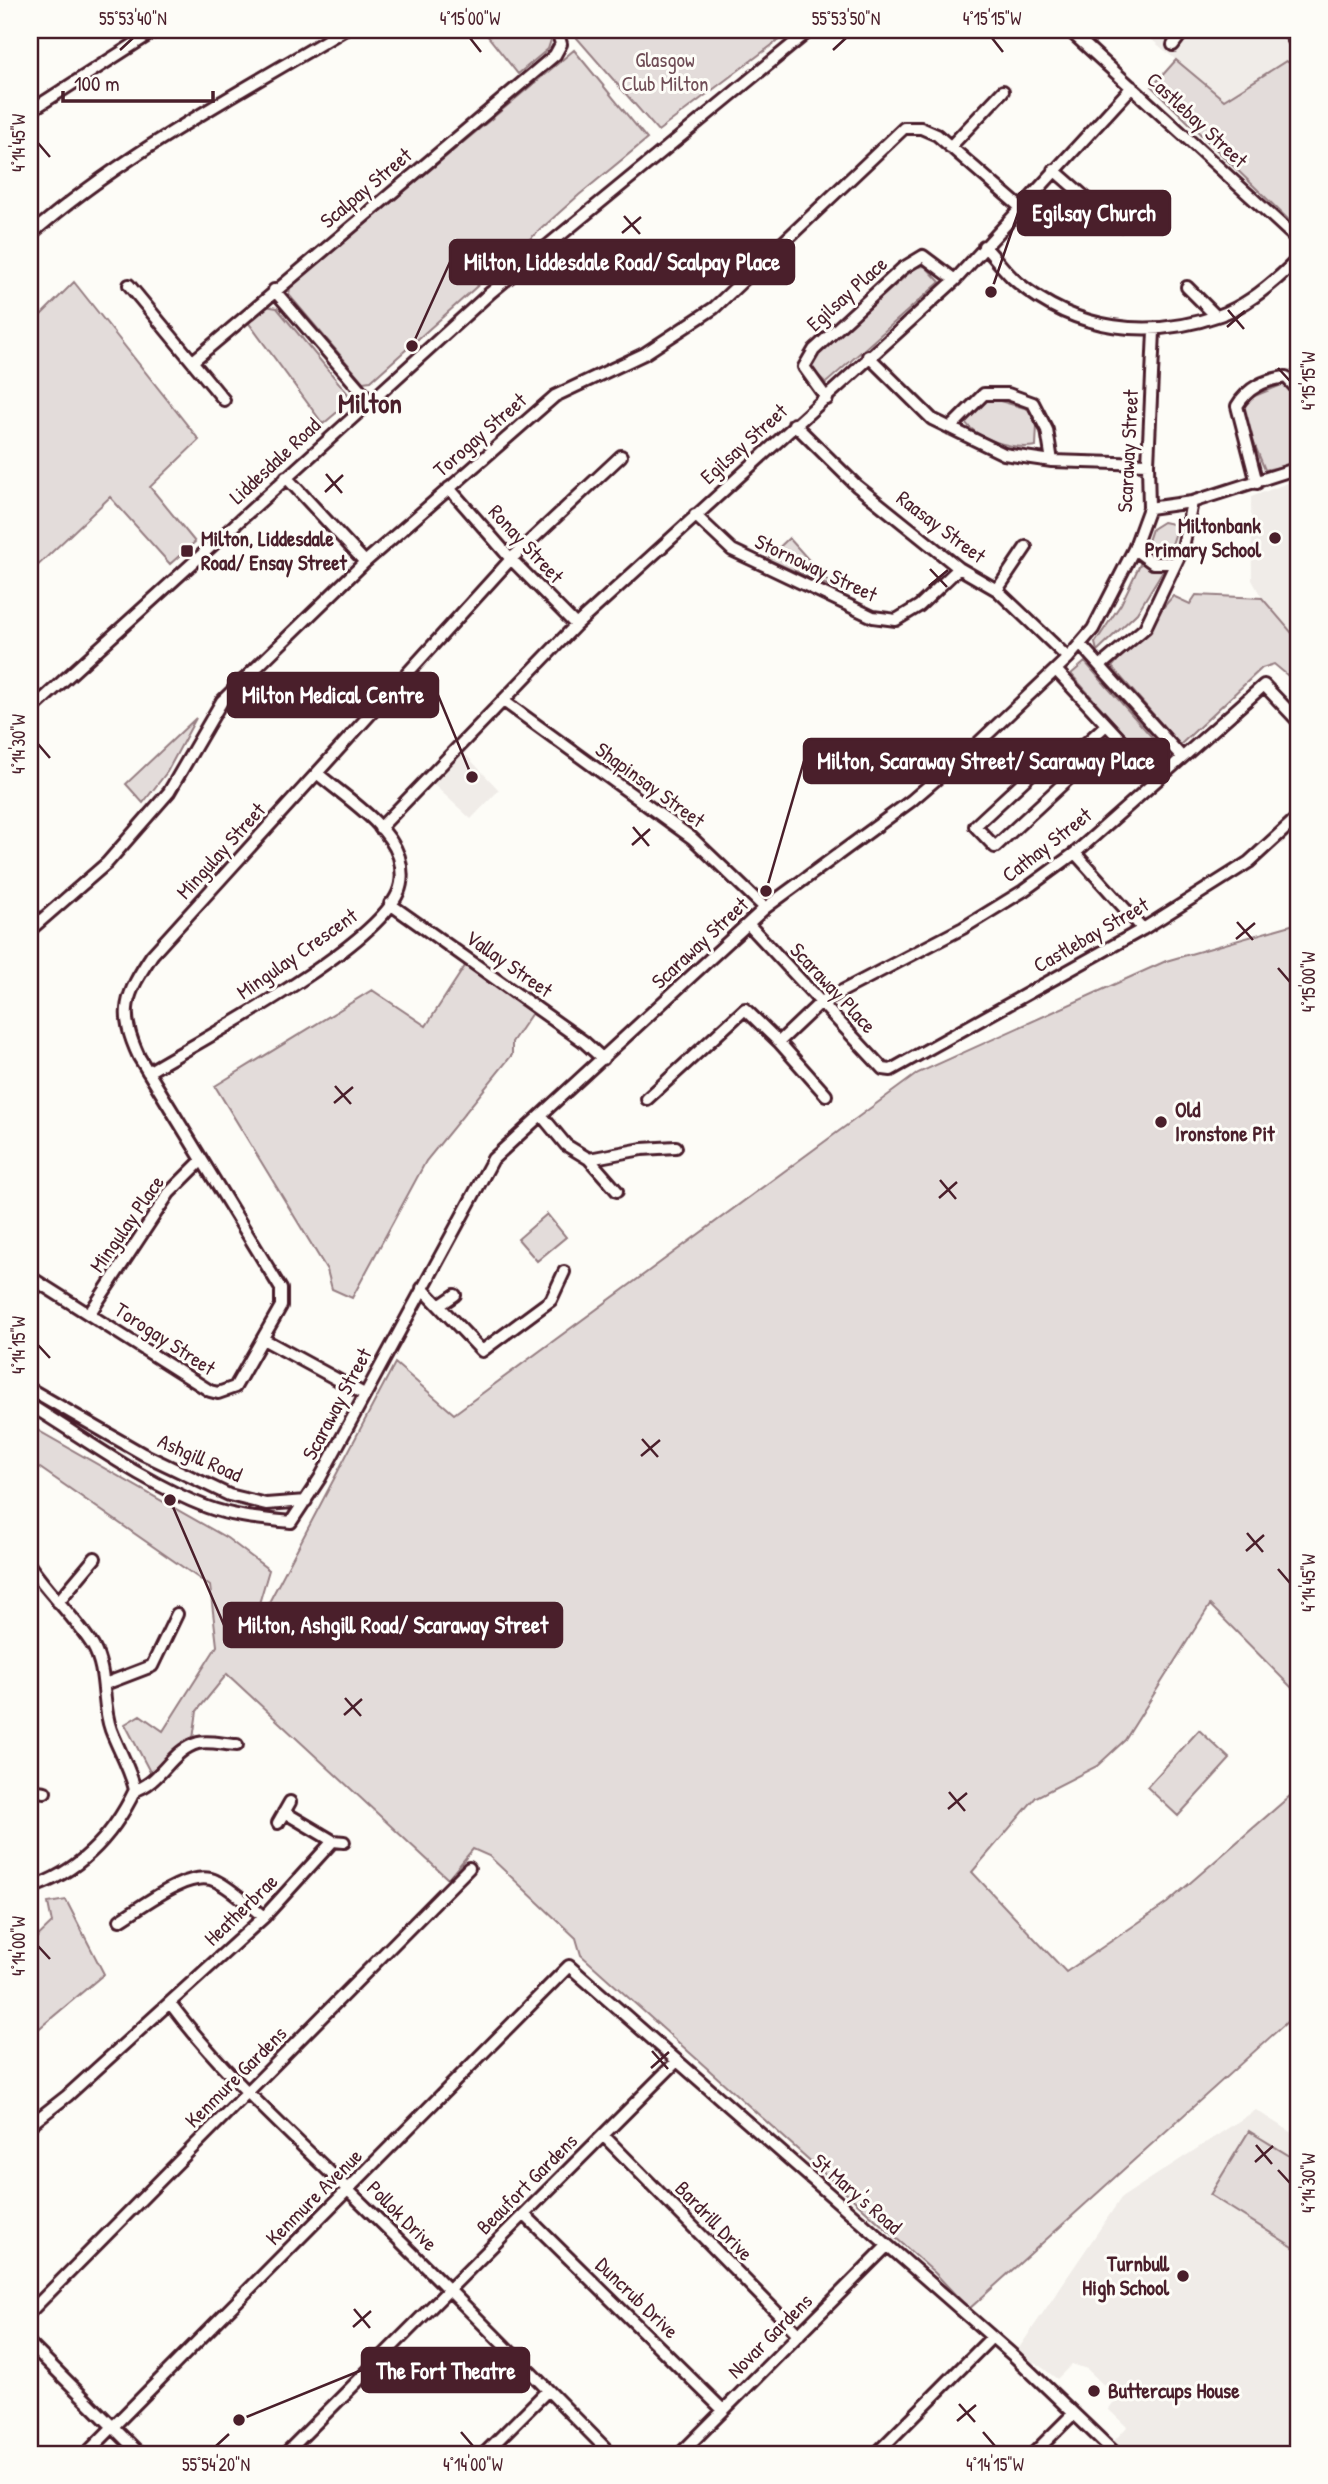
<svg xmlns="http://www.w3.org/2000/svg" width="1328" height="2484" viewBox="0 0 1328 2484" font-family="'Patrick Hand',sans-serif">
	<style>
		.built { fill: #f0ece8 }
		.green { fill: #e3dcda; stroke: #967e82; stroke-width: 2 }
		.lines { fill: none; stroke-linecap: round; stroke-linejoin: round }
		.minor-casing { stroke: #4a1f2b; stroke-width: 16 }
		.minor { stroke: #fdfcf7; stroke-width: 10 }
		.ticks { fill: none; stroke: #4a1f2b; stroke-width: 2.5 }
		.poi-dot { fill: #4a1f2b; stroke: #fdfcf7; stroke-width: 2.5 }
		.labels { text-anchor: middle; stroke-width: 6; stroke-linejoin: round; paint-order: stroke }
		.park-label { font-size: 21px; fill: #704e57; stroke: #fdfcf7 }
		.street-label { font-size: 21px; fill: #4a1f2b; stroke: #fdfcf7 }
		.poi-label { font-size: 21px; font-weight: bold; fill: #4a1f2b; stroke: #fdfcf7; text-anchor: start }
		.district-label { font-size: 28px; font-weight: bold; fill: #4a1f2b; stroke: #fdfcf7 }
		.leader { fill: none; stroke: #4a1f2b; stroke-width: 2.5 }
		.callout-dot { fill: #4a1f2b; stroke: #fdfcf7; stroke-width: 2.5 }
		.callout { fill: #4a1f2b; stroke: #4a1f2b; stroke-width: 2.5 }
		.callout-label { font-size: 23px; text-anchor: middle; font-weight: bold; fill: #fff }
		.neatline { fill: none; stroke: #4a1f2b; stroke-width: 2.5 }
		.ticks-label { font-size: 18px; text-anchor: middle; fill: #4a1f2b }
	</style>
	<rect width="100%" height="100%" fill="#fdfcf7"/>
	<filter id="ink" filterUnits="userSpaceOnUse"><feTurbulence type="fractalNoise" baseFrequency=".0143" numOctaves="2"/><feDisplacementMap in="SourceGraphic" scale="14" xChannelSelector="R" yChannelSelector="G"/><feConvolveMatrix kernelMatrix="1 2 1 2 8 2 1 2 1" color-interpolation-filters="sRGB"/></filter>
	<g filter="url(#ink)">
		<path class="built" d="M1162 30H1298V67L1286 62 1224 100 1152 40Z
			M1298 479V640L1262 598 1252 580 1251 497Z
			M464 753 499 790 471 819 433 784Z
			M1256 2110 1298 2137V2454H1124L1112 2443 1127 2427 1108 2409 1118 2399 1087 2369 1072 2364 1057 2379 1035 2362 1029 2366 1015 2354 1121 2198Z"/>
		<path class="green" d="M483 30H543L551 40 548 49 518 74Z
			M570 30H792L658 131Z
			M574 50 647 139 579 195 371 381 363 382 289 295 290 287Z
			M1176 60 1224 100 1286 61 1298 67V229L1152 87Z
			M925 266 940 282 826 383 812 369V359L916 267Z
			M74 282 199 440 150 487 195 542 170 564 110 497 30 573V326Z
			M265 306 277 308 349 395 348 403 323 424 248 322Z
			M1284 384 1298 400V463L1265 470 1244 419 1245 400Z
			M986 397 1028 409 1037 425 1036 446C1013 450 978 440 964 421Z
			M1163 522 1173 524 1176 532 1169 554 1160 558 1150 557 1146 547 1152 529Z
			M789 538 834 588 767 559Z
			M1142 560 1151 569 1165 567 1137 613 1097 651 1095 643 1121 604Z
			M1196 595 1262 598 1298 640V684L1274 664 1262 668 1180 745 1112 667 1173 596 1190 604Z
			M1085 662 1166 753 1151 764 1071 674Z
			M196 718 167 772 143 803 126 784Z
			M1298 923V1694L1210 1605 1125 1740 1097 1766 1036 1797 972 1872 1066 1972 1167 1903 1298 1789V2012L969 2309 935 2273 581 1955 576 1938 489 1856 473 1849 448 1879 227 1674 197 1711 193 1739 150 1772 125 1724 140 1715 163 1731 217 1646 210 1586 30 1461V1426L227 1538 269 1570 247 1644 395 1363 454 1414 918 1073 1166 961Z
			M467 963 534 1010 512 1042V1055L426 1161 352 1298 332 1289 327 1270 215 1086 372 990 426 1026Z
			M547 1214 566 1237 537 1261 518 1239Z
			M1199 1730 1230 1759 1178 1816 1147 1787Z
			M66 1900 104 1974 30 2036V1944L52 1923 48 1903Z
			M1249 2131 1298 2161V2250L1210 2195Z"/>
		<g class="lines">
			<g class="minor-casing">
				<path id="minor" d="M1069 30 1298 240
					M1288 30 1298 47
					M1173 45 1184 30
					M30 111 156 30
					M950 147 1003 91
					M1054 170 1118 226
					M30 235C124 153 237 94 344 30
					M984 246C995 257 1005 272 1017 282 1076 331 1149 340 1220 315 1249 305 1277 280 1298 259
					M129 285 224 400
					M1187 287 1216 316
					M274 290 369 400
					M868 356 932 419 1004 454 1052 461 1148 464
					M193 361 555 55 561 44 557 30
					M827 399 804 367 814 350 903 268 923 256 955 280
					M794 424 857 486 959 568 997 590 1068 658
					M950 428 984 394H1008L1033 403 1047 430 1052 461
					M286 477 365 562
					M1257 483 1237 406C1248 387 1265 380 1286 377L1298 390
					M449 488 511 559 576 625
					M1149 508 1192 502 1298 468
					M695 515 732 550 873 617 896 620 919 606 959 568
					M1134 549 1153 563H1176
					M997 590 1026 547
					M1080 644 1181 756
					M1100 666 1145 628 1183 548 1192 502
					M1056 670 1157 779
					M505 702 692 838 765 908
					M30 711 490 293 810 30
					M1070 758 1060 747 975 826 995 847 1080 768 1070 758 1106 725
					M380 828 576 625 955 280 1132 87
					M1075 853 1143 929
					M390 904 583 1041 603 1059
					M749 925 883 1069 891 1070 1143 929 1249 862 1298 817
					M30 930 107 863 169 792 222 701 365 562 555 396 644 354 714 308 904 128H921L937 135 1020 207
					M779 1042 826 1095
					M148 1072C205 1038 373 949 398 893 403 882 402 868 399 857 388 823 343 796 317 773
					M647 1099 745 1009 779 1042 821 1002 963 928 1023 891 1075 853 1264 685 1298 721
					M542 1116 566 1145 589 1159 642 1149 676 1147
					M589 1159 617 1191
					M30 1277 210 1391 218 1393 235 1387 281 1306V1289L139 1057C118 1012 125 996 152 955L511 559 621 456
					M422 1288 482 1351 551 1300 564 1272
					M439 1306 455 1295
					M90 1313 169 1193 201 1161
					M263 1339 364 1394
					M30 1389 143 1454 229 1495 266 1504 306 1501
					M30 1405C87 1440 144 1483 207 1507 234 1517 263 1519 291 1522L320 1478 493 1159 765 908 911 801 975 746 1068 658 1093 629 1134 549 1149 508 1148 464 1154 331
					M30 1566C49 1594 75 1617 93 1646 108 1672 101 1703 111 1730 119 1751 130 1768 135 1790
					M58 1602 95 1558
					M105 1684 152 1666 177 1614
					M30 1790 45 1792
					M135 1790C161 1783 171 1750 198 1743 209 1740 226 1745 237 1745
					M284 1812 333 1841 344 1842
					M278 1823 290 1802
					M30 1888C79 1872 113 1836 135 1790
					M120 1920C143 1906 190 1868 216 1881 233 1889 249 1906 264 1917
					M170 2003C222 2073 287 2130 349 2191 438 2277 524 2366 611 2454
					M30 2125 67 2096 264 1917 333 1841
					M603 2135 799 2335
					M524 2214 723 2410
					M30 2312 469 1868
					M30 2344 140 2454
					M86 2454 569 1966 1015 2357 1116 2454
					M285 2454 677 2061
					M484 2454 548 2390
					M680 2454 887 2246
					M876 2454 992 2337
					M1033 2454 1073 2414"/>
			</g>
			<use href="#minor" class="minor"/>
		</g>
	</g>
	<path class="ticks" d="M470 38 481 52M992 38 1003 52M120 50 133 38M833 50 846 38M38 143 50 157M624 216 640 234M622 233 641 217M1228 310 1244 329M1227 327 1245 311M1278 368 1290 381M326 474 342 493M325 492 343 475M930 569 947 587M929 586 948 570M38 744 50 758M633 827 649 846M632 845 650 829M1237 922 1253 940M1236 939 1255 923M1278 968 1290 982M335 1086 351 1104M334 1103 353 1087M940 1180 956 1199M939 1198 957 1182M38 1345 50 1358M642 1439 658 1457M641 1456 660 1440M1247 1533 1263 1552M1246 1551 1264 1535M1278 1569 1290 1583M345 1698 361 1716M344 1715 362 1699M949 1792 965 1811M948 1809 967 1793M38 1946 50 1959M652 2051 668 2069M651 2068 669 2052M1256 2145 1272 2164M1255 2162 1273 2146M1278 2170 1290 2183M354 2309 370 2328M353 2327 371 2311M959 2404 975 2422M957 2421 976 2405M461 2432 473 2446M983 2432 995 2446M216 2446 229 2434"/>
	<g class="poi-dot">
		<circle cx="1275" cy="538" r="7"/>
		<rect x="180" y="544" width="14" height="14" rx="3.5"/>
		<circle cx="1161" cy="1122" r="7"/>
		<circle cx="1183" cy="2276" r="7"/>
		<circle cx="1094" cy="2391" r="7"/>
	</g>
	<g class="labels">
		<g class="park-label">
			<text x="665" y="67">Glasgow<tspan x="665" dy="24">Club Milton</tspan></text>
		</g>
		<g class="street-label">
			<text transform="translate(1197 120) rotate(43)" y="7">Castlebay Street</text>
			<text transform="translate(366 188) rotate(-40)" y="7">Scalpay Street</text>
			<text transform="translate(847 294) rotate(-42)" y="7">Egilsay Place</text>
			<text transform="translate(480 435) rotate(-41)" y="7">Torogay Street</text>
			<text transform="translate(744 444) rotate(-42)" y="7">Egilsay Street</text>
			<text transform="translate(1128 451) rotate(-87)" y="7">Scaraway Street</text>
			<text transform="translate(275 461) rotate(-43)" y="7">Liddesdale Road</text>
			<text transform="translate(941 527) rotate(37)" y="7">Raasay Street</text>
			<text transform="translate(526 544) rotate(47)" y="7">Ronay Street</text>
			<text transform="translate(816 568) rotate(25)" y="7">Stornoway Street</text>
			<text transform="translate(650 785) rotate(36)" y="7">Shapinsay Street</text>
			<text transform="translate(1047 845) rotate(-38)" y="7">Cathay Street</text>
			<text transform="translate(221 851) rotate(-48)" y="7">Mingulay Street</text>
			<text transform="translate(1091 935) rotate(-30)" y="7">Castlebay Street</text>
			<text transform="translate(700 943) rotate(-43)" y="7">Scaraway Street</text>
			<text transform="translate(297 954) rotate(-35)" y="7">Mingulay Crescent</text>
			<text transform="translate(509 964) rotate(35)" y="7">Vallay Street</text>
			<text transform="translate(833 988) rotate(47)" y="7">Scaraway Place</text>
			<text transform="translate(127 1224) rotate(-55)" y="7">Mingulay Place</text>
			<text transform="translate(165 1339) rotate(33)" y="7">Torogay Street</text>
			<text transform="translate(337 1404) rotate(-62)" y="7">Scaraway Street</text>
			<text transform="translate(200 1458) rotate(24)" y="7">Ashgill Road</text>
			<text transform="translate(241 1910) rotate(-44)" y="7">Heatherbrae</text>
			<text transform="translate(236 2077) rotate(-45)" y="7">Kenmure Gardens</text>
			<text transform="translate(527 2184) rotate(-45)" y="7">Beaufort Gardens</text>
			<text transform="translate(857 2194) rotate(41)" y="7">St Mary's Road</text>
			<text transform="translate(314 2197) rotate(-45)" y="7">Kenmure Avenue</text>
			<text transform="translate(402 2216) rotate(45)" y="7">Pollok Drive</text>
			<text transform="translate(714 2221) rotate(46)" y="7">Bardrill Drive</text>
			<text transform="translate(637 2298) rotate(44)" y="7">Duncrub Drive</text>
			<text transform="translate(770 2336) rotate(-45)" y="7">Novar Gardens</text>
		</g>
		<g class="poi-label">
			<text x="1261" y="533" text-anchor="end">Miltonbank<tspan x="1261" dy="24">Primary School</tspan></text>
			<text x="201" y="546">Milton, Liddesdale<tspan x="201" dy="24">Road/ Ensay Street</tspan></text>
			<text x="1175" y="1117">Old<tspan x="1175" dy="24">Ironstone Pit</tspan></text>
			<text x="1169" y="2271" text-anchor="end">Turnbull<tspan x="1169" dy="24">High School</tspan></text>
			<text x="1108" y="2398">Buttercups House</text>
		</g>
		<g class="district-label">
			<text x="370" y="413">Milton</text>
		</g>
	</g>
	<path class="leader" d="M991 292L1018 213M412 346L450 262M472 777L438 695M766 891L804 761M170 1500L224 1625M239 2420L362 2370"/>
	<g class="callout-dot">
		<circle cx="991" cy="292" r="7"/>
		<circle cx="412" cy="346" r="7"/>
		<circle cx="472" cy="777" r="7"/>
		<circle cx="766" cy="891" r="7"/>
		<circle cx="170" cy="1500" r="7"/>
		<circle cx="239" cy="2420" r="7"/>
	</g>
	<g class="callout">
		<rect x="1018" y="191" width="152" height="44" rx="7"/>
		<rect x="450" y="240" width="344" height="44" rx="7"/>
		<rect x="228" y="673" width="210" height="44" rx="7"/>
		<rect x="804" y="739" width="365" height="44" rx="7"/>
		<rect x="224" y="1603" width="338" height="44" rx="7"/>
		<rect x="362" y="2348" width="167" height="44" rx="7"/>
	</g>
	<g class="callout-label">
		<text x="1094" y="221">Egilsay Church</text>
		<text x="622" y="270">Milton, Liddesdale Road/ Scalpay Place</text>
		<text x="333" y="703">Milton Medical Centre</text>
		<text x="986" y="769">Milton, Scaraway Street/ Scaraway Place</text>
		<text x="393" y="1633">Milton, Ashgill Road/ Scaraway Street</text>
		<text x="446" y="2379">The Fort Theatre</text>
	</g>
	<rect width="1328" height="2484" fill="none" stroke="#fdfcf7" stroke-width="77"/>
	<path d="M63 91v10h150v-10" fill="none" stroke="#4a1f2b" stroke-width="3.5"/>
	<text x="74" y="91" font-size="21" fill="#4a1f2b" stroke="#fdfcf7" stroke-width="5" paint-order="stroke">100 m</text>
	<rect x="38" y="38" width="1252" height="2408" class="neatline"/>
	<g class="ticks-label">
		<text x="133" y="25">55°53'40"N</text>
		<text x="470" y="25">4°15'00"W</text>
		<text x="846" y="25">55°53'50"N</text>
		<text x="992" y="25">4°15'15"W</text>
		<text transform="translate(19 143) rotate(-90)" y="6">4°14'45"W</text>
		<text transform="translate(1309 381) rotate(-90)" y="6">4°15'15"W</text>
		<text transform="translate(19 744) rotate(-90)" y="6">4°14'30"W</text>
		<text transform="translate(1309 982) rotate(-90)" y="6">4°15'00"W</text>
		<text transform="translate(19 1345) rotate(-90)" y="6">4°14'15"W</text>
		<text transform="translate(1309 1583) rotate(-90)" y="6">4°14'45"W</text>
		<text transform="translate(19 1946) rotate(-90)" y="6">4°14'00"W</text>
		<text transform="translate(1309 2183) rotate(-90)" y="6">4°14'30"W</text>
		<text x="216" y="2471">55°54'20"N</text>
		<text x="473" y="2471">4°14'00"W</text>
		<text x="995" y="2471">4°14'15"W</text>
	</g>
</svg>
